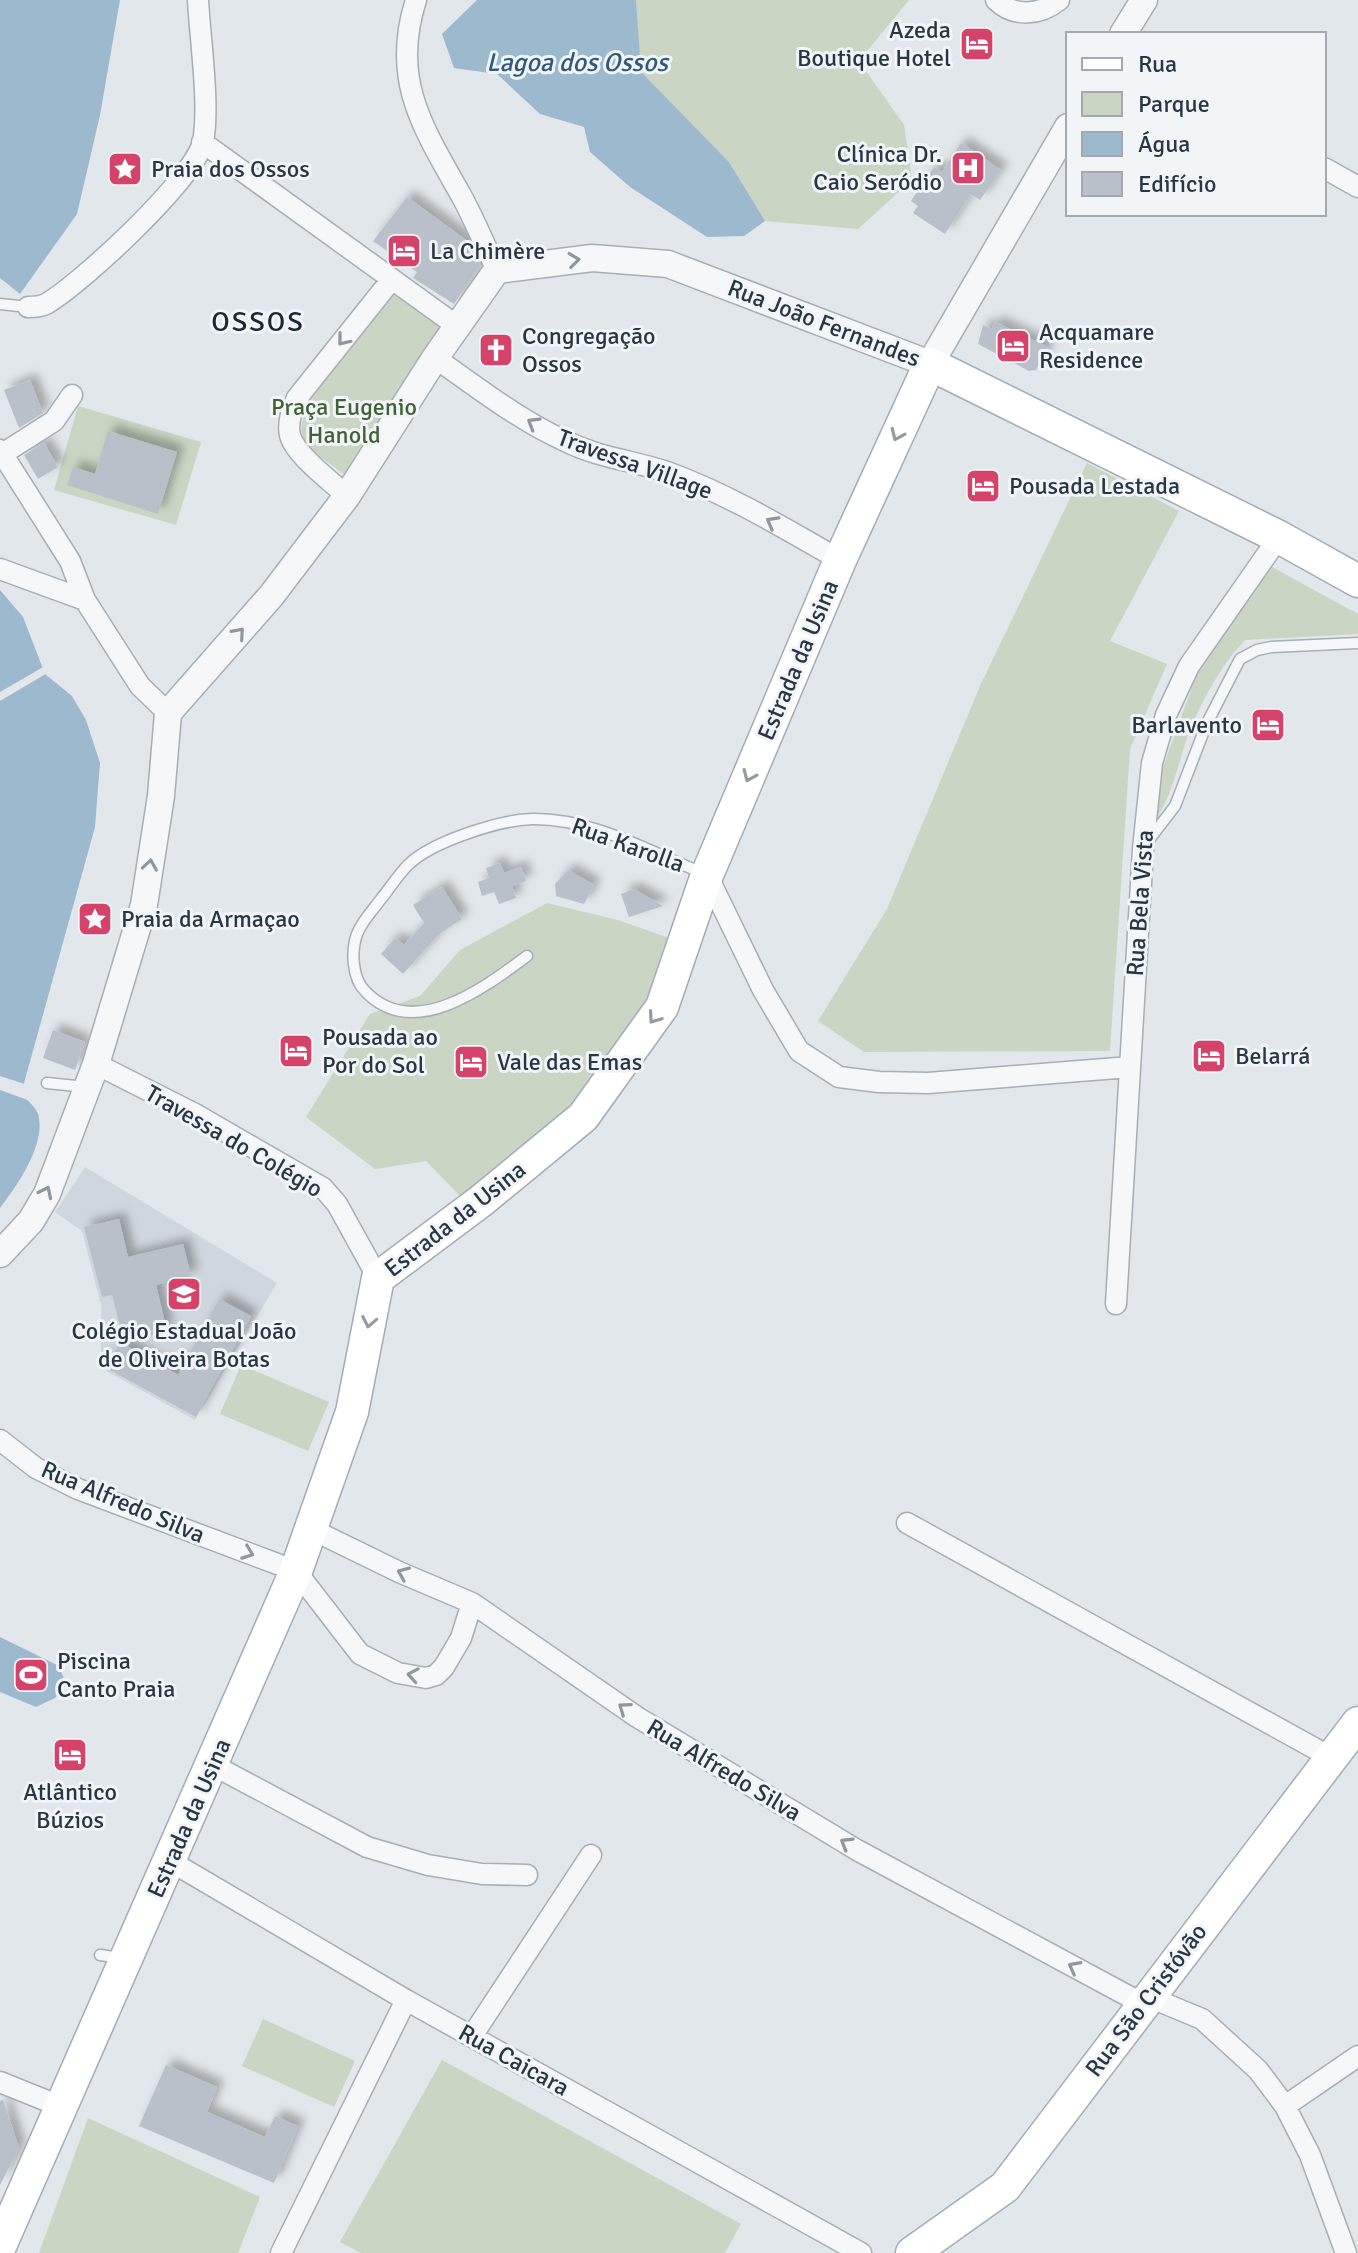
<svg xmlns="http://www.w3.org/2000/svg" width="1358" height="2253" viewBox="0 0 1358 2253" font-family="Signika,sans-serif">
	<style>
		.built { fill: #d0d6dd }
		.green { fill: #cad5c3 }
		.water { fill: #9cb9cd }
		.pier { fill: #e2e7eb }
		.building { fill: #b9c0c9; filter: url(#shadow) }
		.lines { fill: none; stroke-linecap: round; stroke-linejoin: round }
		.service-casing { stroke: #a7aeb6; stroke-width: 13 }
		.minor-casing { stroke: #a7aeb6; stroke-width: 23 }
		.tertiary-casing { stroke: #a7aeb6; stroke-width: 29 }
		.primary-casing { stroke: #a1acb7; stroke-width: 35 }
		.service { stroke: #f5f7f9; stroke-width: 10 }
		.minor { stroke: #f5f7f9; stroke-width: 20 }
		.tertiary { stroke: #f5f7f9; stroke-width: 26 }
		.primary { stroke: #fff; stroke-width: 32 }
		.oneway { stroke: #8f969e }
		.oneway2 { stroke: #949aa2 }
		.labels { text-anchor: middle; stroke-width: 6; stroke-linejoin: round; paint-order: stroke }
		.poi-label { font-size: 24px; fill: #293644; stroke: #f2f5f8; text-anchor: start }
		.street-label { font-size: 24px; fill: #293644; stroke: #f2f5f8 }
		.park-label { font-size: 24px; fill: #436036; stroke: #f2f5f8 }
		.water-label { font-size: 26px; font-style: italic; fill: #315a7a; stroke: #f2f5f8 }
		.quarter-label { font-size: 28px; letter-spacing: 2px; fill: #1b2735; stroke: #f2f5f8 }
	</style>
	<defs>
		<filter id="shadow"><feDropShadow dx="7" dy="-7" stdDeviation="4" flood-color="#0004"/></filter>
	</defs>
	<rect width="100%" height="100%" fill="#e2e7eb"/>
	<path class="built" d="M85 1167 277 1283 195 1420 101 1368V1305L82 1231 55 1212Z"/>
	<path class="green" d="M636 0H909L859 61 904 125 912 180 858 229 765 221 729 162 640 72Z
		M394 288 451 330 350 479 305 445 301 429 306 405Z
		M78 406 201 442 176 525 54 490Z
		M1087 463 1179 511 1110 641 1167 664 1130 749 1110 1051 864 1052 818 1021 887 909 980 686Z
		M1272 567 1358 614V634L1245 640C1223 663 1205 695 1192 725 1178 758 1175 794 1153 823L1163 767 1198 671Z
		M547 903 618 920 669 938 646 1001 568 1111 460 1196 426 1161 375 1169 306 1117 370 1014 420 996 460 950Z
		M241 1365 329 1402 308 1451 220 1414Z
		M263 2019 355 2061 334 2107 242 2066Z
		M442 2060 741 2224 725 2253H361L340 2242Z
		M88 2118 260 2197 238 2253H39Z"/>
	<path class="water" d="M0 0H120L100 115 77 214 20 294 0 278Z
		M477 0H636L641 72 729 162 765 221 744 236 707 237 630 187 590 152 584 127 540 114 497 74 454 68 442 34Z
		M0 590 23 617 45 674 72 696 86 720 100 763 95 827 21 1094C27 1100 35 1106 38 1114 47 1143 17 1186 0 1208Z
		M0 1637 59 1666 66 1684 55 1698 36 1707 0 1692Z"/>
	<path class="pier" d="M45 666 49 672 0 701V692Z
		M0 1076 28 1085 26 1093 36 1103 0 1090Z"/>
	<path class="building" d="M961 143 1001 170 980 200 971 194 945 234 913 213 918 206 911 201 934 167 942 172Z
		M407 197 470 243 480 265 454 304 413 278 417 272 373 241Z
		M995 322 1048 347 1036 370 1029 371 978 344 983 325 992 329Z
		M30 380 43 413 19 428 4 390Z
		M108 431 177 452 158 514 67 485 73 467 95 474Z
		M44 443 58 467 38 479 24 455Z
		M500 863 504 873 521 867 526 881 512 886 516 898 499 904 494 892 482 896 478 882 489 878 486 868Z
		M568 870 594 885 584 904 556 896 555 884Z
		M442 887 462 919 439 934 403 974 381 954 395 938 404 945 424 923 413 905Z
		M634 889 663 906 629 917 621 894Z
		M53 1030 85 1042 75 1070 43 1058Z
		M119 1219 128 1257 183 1244 191 1276 156 1285 167 1331 124 1342 112 1295 102 1297 84 1227Z
		M219 1299 251 1316 196 1417 106 1368 120 1342 178 1375Z
		M166 2065 217 2087 207 2112 265 2137 275 2116 298 2126 274 2183 139 2126Z
		M3 2100 19 2148 0 2185V2101Z"/>
	<g class="lines">
		<g class="service-casing">
			<path id="service" d="M0 304 28 307
				M1148 841 1175 806 1207 723 1240 659 1257 650 1271 647 1358 643
				M527 956C484 988 413 1042 365 991 352 978 351 951 357 934 362 921 373 910 381 899 390 888 398 875 408 865 431 842 499 820 532 819 593 818 650 852 705 874
				M47 1083 86 1087
				M100 1955 121 1958"/>
		</g>
		<g class="minor-casing">
			<path id="minor" d="M416 0C390 81 424 129 462 197 475 221 485 246 497 270
				M996 0C1014 18 1041 15 1059 0
				M202 142 457 326
				M1324 168 1358 187
				M28 307C34 307 40 307 46 304 81 284 194 179 203 142 210 105 200 39 198 0
				M435 358C476 386 517 419 563 440 599 458 631 460 667 472 728 494 784 528 840 560
				M0 450 70 561 85 600 140 686 168 713
				M2 454 54 421 72 395
				M347 496C332 482 294 454 290 435 287 423 292 409 297 398L392 279
				M0 569 85 600
				M707 875 763 990 799 1051 839 1077 879 1082 928 1083 1130 1067
				M96 1064 195 1114 323 1188 337 1204 378 1278
				M1116 1304 1143 849 1152 763 1166 715 1189 666 1279 537
				M0 1440 36 1468 78 1489 296 1571 360 1654 398 1673 426 1678 436 1675 444 1667 461 1638 472 1603
				M907 1523 1332 1758
				M311 1529 399 1572 472 1603 637 1717 857 1850 1143 2004
				M213 1765 367 1847 428 1865 482 1874 527 1875
				M170 1861 406 2000 861 2253
				M1149 1997 1202 2019 1258 2070 1285 2106 1310 2155 1346 2253
				M472 2036 591 1855
				M0 2082 62 2107
				M1285 2106 1358 2056
				M281 2253 406 2000"/>
		</g>
		<g class="tertiary-casing">
			<path id="tertiary" d="M1123 34 1144 0
				M0 1254 31 1221 47 1194 96 1064 144 905 161 796 168 713 271 596 347 496 435 358 497 270 592 258 668 264 930 364 1068 127"/>
		</g>
		<g class="primary-casing">
			<path id="primary" d="M0 2246 296 1571 352 1412 378 1278 481 1201 583 1117 662 1007 707 875 840 560 930 364 1279 537 1358 581
				M912 2253 1005 2187 1358 1723"/>
		</g>
		<use href="#service" class="service"/>
		<use href="#minor" class="minor"/>
		<use href="#tertiary" class="tertiary"/>
		<use href="#primary" class="primary"/>
	</g>
	<defs><path id="oneway-chevron" d="M-2-3.5L2.5 0L-2 3.5" fill="none" stroke-width="1.6" stroke-linecap="round" stroke-linejoin="round" transform="scale(2)"/></defs>
	<g class="oneway">
		<use href="#oneway-chevron" transform="translate(574 260) rotate(-7)"/>
		<use href="#oneway-chevron" transform="translate(343 340) rotate(129)"/>
		<use href="#oneway-chevron" transform="translate(533 423) rotate(-149)"/>
		<use href="#oneway-chevron" transform="translate(772 522) rotate(-151)"/>
		<use href="#oneway-chevron" transform="translate(239 633) rotate(-49)"/>
		<use href="#oneway-chevron" transform="translate(150 865) rotate(-81)"/>
		<use href="#oneway-chevron" transform="translate(46 1192) rotate(-64)"/>
		<use href="#oneway-chevron" transform="translate(248 1553) rotate(21)"/>
		<use href="#oneway-chevron" transform="translate(403 1573) rotate(-157)"/>
		<use href="#oneway-chevron" transform="translate(413 1675) rotate(-170)"/>
		<use href="#oneway-chevron" transform="translate(624 1708) rotate(-145)"/>
		<use href="#oneway-chevron" transform="translate(846 1843) rotate(-149)"/>
		<use href="#oneway-chevron" transform="translate(1074 1967) rotate(-152)"/>
	</g>
	<g class="oneway2">
		<use href="#oneway-chevron" transform="translate(897 435) rotate(114)"/>
		<use href="#oneway-chevron" transform="translate(749 776) rotate(113)"/>
		<use href="#oneway-chevron" transform="translate(654 1018) rotate(125)"/>
		<use href="#oneway-chevron" transform="translate(369 1322) rotate(101)"/>
	</g>
	<defs>
		<g id="hotel-square" transform="scale(1.8)"><rect x="-9" y="-9" width="18" height="18" rx="4" fill="#d5426a" stroke="#f2f5f8"/><path d="M-6-4.5h1.5V1H6V5H4.5V3h-9V5H-6ZM-4 0a1.8 1.8 0 1 1 3.6 0ZM.5 0V-2.5h3Q6-2.5 6 0Z" fill="#fff"/></g>
		<g id="hospital-square" transform="scale(1.8)"><rect x="-9" y="-9" width="18" height="18" rx="4" fill="#d5426a" stroke="#f2f5f8"/><path d="M-5-5h3v3.5h4V-5h3V5h-3V1.5h-4V5h-3Z" fill="#fff"/></g>
		<g id="sight-square" transform="scale(1.8)"><rect x="-9" y="-9" width="18" height="18" rx="4" fill="#d5426a" stroke="#f2f5f8"/><path d="M0-6L1.8-2.2L6-1.7L2.9 1.2L3.7 5.4L0 3.3L-3.7 5.4L-2.9 1.2L-6-1.7L-1.8-2.2Z" fill="#fff"/></g>
		<g id="church-square" transform="scale(1.8)"><rect x="-9" y="-9" width="18" height="18" rx="4" fill="#d5426a" stroke="#f2f5f8"/><path d="M-1.2-6h2.4v3.5h3.3v2.4h-3.3V6h-2.4V-.1h-3.3v-2.4h3.3Z" fill="#fff"/></g>
		<g id="school-square" transform="scale(1.8)"><rect x="-9" y="-9" width="18" height="18" rx="4" fill="#d5426a" stroke="#f2f5f8"/><path d="M0-5L7-2L0 1L-7-2ZM-4 1L0 2.5L4 1V4Q0 6-4 4Z" fill="#fff"/></g>
		<g id="stadium-square" transform="scale(1.8)"><rect x="-9" y="-9" width="18" height="18" rx="4" fill="#d5426a" stroke="#f2f5f8"/><path d="M0-5a6.5 5 0 1 0 0 10a6.5 5 0 1 0 0-10ZM-3.5-1.8h7v3.6h-7Z" fill="#fff"/></g>
	</defs>
	<g fill-rule="evenodd">
		<use href="#hotel-square" x="977" y="44"/>
		<use href="#hospital-square" x="968" y="168"/>
		<use href="#sight-square" x="125" y="169"/>
		<use href="#hotel-square" x="404" y="251"/>
		<use href="#hotel-square" x="1013" y="346"/>
		<use href="#church-square" x="496" y="350"/>
		<use href="#hotel-square" x="983" y="486"/>
		<use href="#hotel-square" x="1268" y="725"/>
		<use href="#sight-square" x="95" y="919"/>
		<use href="#hotel-square" x="296" y="1051"/>
		<use href="#hotel-square" x="1209" y="1056"/>
		<use href="#hotel-square" x="471" y="1062"/>
		<use href="#school-square" x="184" y="1294"/>
		<use href="#stadium-square" x="31" y="1675"/>
		<use href="#hotel-square" x="70" y="1755"/>
	</g>
	<g class="labels">
		<g class="poi-label">
			<text x="951" y="38" text-anchor="end">Azeda<tspan x="951" dy="28">Boutique Hotel</tspan></text>
			<text x="942" y="162" text-anchor="end">Clínica Dr.<tspan x="942" dy="28">Caio Seródio</tspan></text>
			<text x="151" y="177">Praia dos Ossos</text>
			<text x="430" y="259">La Chimère</text>
			<text x="1039" y="340">Acquamare<tspan x="1039" dy="28">Residence</tspan></text>
			<text x="522" y="344">Congregação<tspan x="522" dy="28">Ossos</tspan></text>
			<text x="1009" y="494">Pousada Lestada</text>
			<text x="1242" y="733" text-anchor="end">Barlavento</text>
			<text x="121" y="927">Praia da Armaçao</text>
			<text x="322" y="1045">Pousada ao<tspan x="322" dy="28">Por do Sol</tspan></text>
			<text x="1235" y="1064">Belarrá</text>
			<text x="497" y="1070">Vale das Emas</text>
			<text x="184" y="1339" text-anchor="middle">Colégio Estadual João<tspan x="184" dy="28">de Oliveira Botas</tspan></text>
			<text x="57" y="1669">Piscina<tspan x="57" dy="28">Canto Praia</tspan></text>
			<text x="70" y="1800" text-anchor="middle">Atlântico<tspan x="70" dy="28">Búzios</tspan></text>
		</g>
		<g class="street-label">
			<text transform="translate(824 323) rotate(21)" y="8">Rua João Fernandes</text>
			<text transform="translate(635 464) rotate(20)" y="8">Travessa Village</text>
			<text transform="translate(798 660) rotate(-67)" y="8">Estrada da Usina</text>
			<text transform="translate(628 845) rotate(20)" y="8">Rua Karolla</text>
			<text transform="translate(1140 903) rotate(-86)" y="8">Rua Bela Vista</text>
			<text transform="translate(234 1141) rotate(30)" y="8">Travessa do Colégio</text>
			<text transform="translate(455 1219) rotate(-38)" y="8">Estrada da Usina</text>
			<text transform="translate(123 1502) rotate(23)" y="8">Rua Alfredo Silva</text>
			<text transform="translate(724 1770) rotate(31)" y="8">Rua Alfredo Silva</text>
			<text transform="translate(189 1818) rotate(-66)" y="8">Estrada da Usina</text>
			<text transform="translate(1146 2000) rotate(-53)" y="8">Rua São Cristóvão</text>
			<text transform="translate(514 2060) rotate(29)" y="8">Rua Caicara</text>
		</g>
		<g class="park-label">
			<text x="344" y="415">Praça Eugenio<tspan x="344" dy="28">Hanold</tspan></text>
		</g>
		<g class="water-label">
			<text x="577" y="71">Lagoa dos Ossos</text>
		</g>
		<g class="quarter-label">
			<text x="258" y="331">OSSOS</text>
		</g>
	</g>
	<rect x="1066" y="32" width="260" height="184" fill="#f2f5f8" stroke="#a2a9b0" stroke-width="2"/>
	<rect x="1082" y="58" width="40" height="12" fill="#ffffff" stroke="#a2a9b0" stroke-width="2"/>
	<text x="1138" y="72" font-size="24" fill="#293644">Rua</text>
	<rect x="1082" y="92" width="40" height="24" fill="#cad5c3" stroke="#a2a9b0" stroke-width="2"/>
	<text x="1138" y="112" font-size="24" fill="#293644">Parque</text>
	<rect x="1082" y="132" width="40" height="24" fill="#9cb9cd" stroke="#a2a9b0" stroke-width="2"/>
	<text x="1138" y="152" font-size="24" fill="#293644">Água</text>
	<rect x="1082" y="172" width="40" height="24" fill="#b9c0c9" stroke="#a2a9b0" stroke-width="2"/>
	<text x="1138" y="192" font-size="24" fill="#293644">Edifício</text>
</svg>
